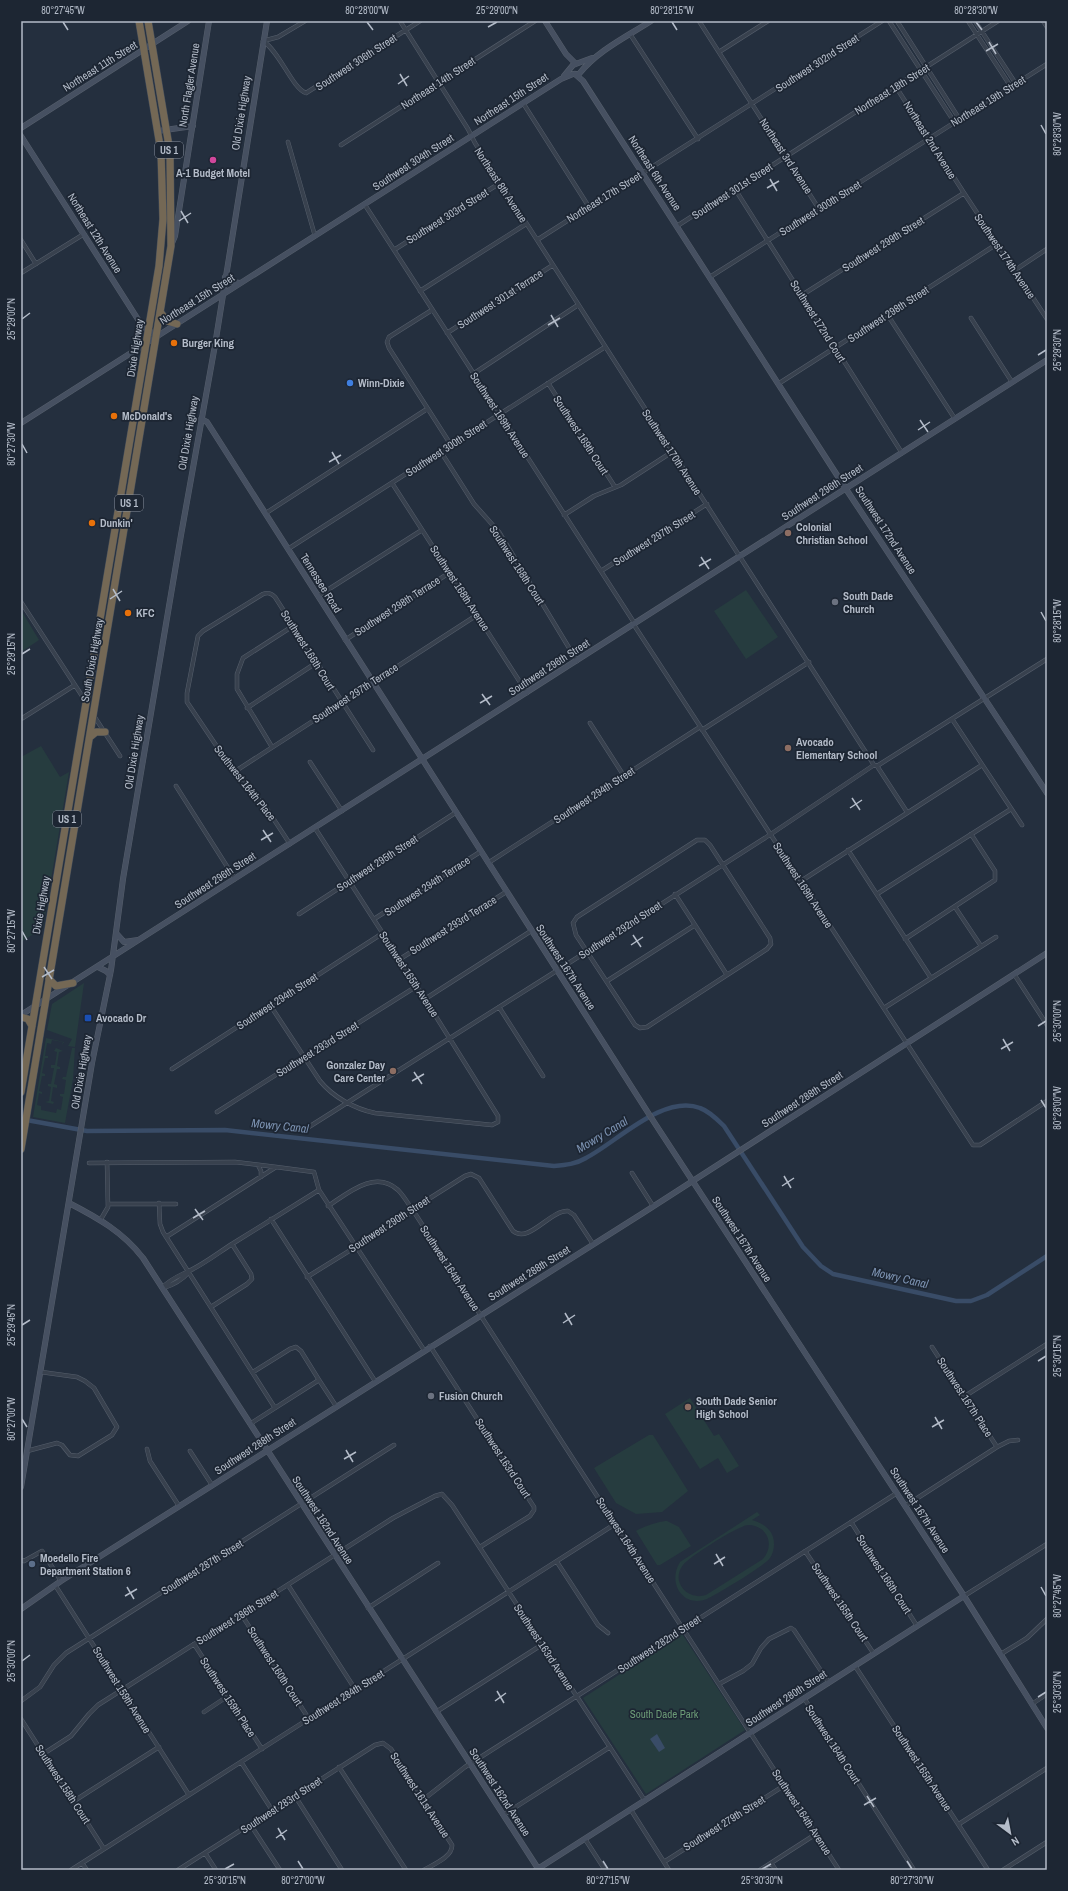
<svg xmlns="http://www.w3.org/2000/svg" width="1068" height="1891" viewBox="0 0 1068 1891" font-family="'Archivo Narrow',sans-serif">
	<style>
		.green { fill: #263c3f; fill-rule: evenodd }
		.water { fill: #394c67 }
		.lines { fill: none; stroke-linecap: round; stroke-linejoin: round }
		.canal { stroke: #394c67; stroke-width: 4.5 }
		.street-casing { stroke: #565f6c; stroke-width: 4.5 }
		.secondary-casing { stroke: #565f6c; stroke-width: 6 }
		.highway-casing { stroke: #434c59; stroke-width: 8 }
		.street { stroke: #38414e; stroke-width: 3.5 }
		.secondary { stroke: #465061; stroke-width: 5 }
		.highway { stroke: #746855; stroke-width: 7 }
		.ticks { fill: none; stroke: #b4bcc9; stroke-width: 1.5 }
		.hotel-dot { fill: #d1479c; stroke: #1d2633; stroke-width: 1.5 }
		.food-dot { fill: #e8710a; stroke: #1d2633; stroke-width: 1.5 }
		.shop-dot { fill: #3f7fe0; stroke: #1d2633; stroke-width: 1.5 }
		.education-dot { fill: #8d6e63; stroke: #1d2633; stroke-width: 1.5 }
		.worship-dot { fill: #6b7280; stroke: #1d2633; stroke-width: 1.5 }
		.transit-dot { fill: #1a4fb4; stroke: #1d2633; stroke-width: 1.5 }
		.service-dot { fill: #5c6f8a; stroke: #1d2633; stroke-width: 1.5 }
		.labels { text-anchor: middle; stroke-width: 3.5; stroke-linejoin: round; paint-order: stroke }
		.shield { fill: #1d2633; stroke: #878f9c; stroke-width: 1 }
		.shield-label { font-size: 10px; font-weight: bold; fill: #b4bcc9 }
		.street-label { font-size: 11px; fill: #b4bcc9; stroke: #1d2633 }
		.poi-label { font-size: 11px; font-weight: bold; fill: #b4bcc9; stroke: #1d2633; text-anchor: start }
		.park-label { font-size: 11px; fill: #6b9a76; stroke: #1d2633 }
		.water-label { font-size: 12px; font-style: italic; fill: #7c92b1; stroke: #1d2633 }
		.neatline { fill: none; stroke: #b4bcc9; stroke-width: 1.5 }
		.ticks-label { font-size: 10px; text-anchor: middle; fill: #b4bcc9 }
	</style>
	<rect width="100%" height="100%" fill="#242f3e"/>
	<path class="green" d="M746 590 778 637 746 659 714 611Z
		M21 610 39 640 21 652Z
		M41 746 60 777 69 772 43 928 21 942V757Z
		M84 983 75 1047 68 1046 72 1039 47 1030 52 1004Z
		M46 1038 64 1042 62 1045 63 1042 52 1040 51 1044 47 1043 45 1056H48V1058H45L42 1073 45 1074V1076H42L39 1091 42 1092V1094L39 1093 37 1105 41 1106V1110L56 1113 57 1109 61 1110 63 1097 60 1096V1094H64L66 1080 62 1079 63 1077H66L72 1048H75L73 1079 65 1123 33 1117Z
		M56 1048 63 1051 59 1052 57 1066 60 1067V1069H57L54 1084 57 1085V1088L53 1087 51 1101 54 1102 53 1104 45 1102 49 1101 51 1087 48 1086V1084H51L54 1068H51V1065H55L57 1052 54 1051Z
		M690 1398 714 1436 719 1434 739 1466 727 1473 718 1458 700 1469 665 1414Z
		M649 1435H653L688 1491 662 1512 636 1514 616 1503 594 1468Z
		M757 1512 760 1515 752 1520C761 1523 770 1527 773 1537 775 1544 774 1552 770 1558 763 1567 719 1593 707 1599 683 1608 667 1583 680 1562ZM751 1525C769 1528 774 1546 763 1559L706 1595C688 1601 670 1582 683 1565 689 1557 732 1530 742 1527 745 1525 748 1525 751 1525Z
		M667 1521 679 1527 691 1546 660 1565H657L636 1531C642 1527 660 1521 667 1521Z
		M682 1634 745 1730 646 1794 583 1698Z"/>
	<path class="water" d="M657 1734 665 1748 659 1752 650 1739Z"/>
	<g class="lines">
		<path class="canal" d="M21 1119 87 1131 225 1130 554 1166C566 1165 576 1164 586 1158 617 1142 663 1094 700 1108 709 1111 717 1119 724 1126L803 1247 821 1266 833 1274 956 1301H971L987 1295 1047 1256"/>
		<g class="street-casing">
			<path id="street" d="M400 21 468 129 475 143 740 557
				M699 21 819 209
				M889 21 955 123
				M897 21 960 120
				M968 21 1011 87
				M975 21 1016 84
				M1043 21 1047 27
				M630 34 698 139
				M263 41C280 52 292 88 306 93L420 21
				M263 41 278 37 305 21
				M719 52 768 21
				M896 87 964 193 1047 319
				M523 103 589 207
				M288 142 315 236
				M341 145 535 21
				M735 189 902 453
				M365 205 635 624
				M677 226 998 21
				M21 240 36 264
				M537 240 882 21
				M394 250 500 183
				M1015 270 1047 249
				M21 273 84 234
				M710 277 1047 64
				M420 291 526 224
				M802 295 964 193
				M432 310 389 337 387 342 389 348 451 445
				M887 314 955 419
				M971 318 1012 382
				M447 333 553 265
				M473 374 578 305
				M548 383 615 487
				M778 384 997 244
				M441 452 474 504 499 532 577 661
				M392 483 527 693
				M266 513 427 409
				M564 515 594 496 621 485 672 452
				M288 549 605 347
				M740 557 874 765 877 766 907 812
				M601 571 707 504
				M318 596 422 530
				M21 602 86 702
				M634 625 973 1145H980L1047 1101
				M345 640 449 573
				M247 708 316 663
				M94 716 120 756
				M21 719 75 685
				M952 719 1022 825
				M590 723 624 776
				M702 730 809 662
				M272 747 237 689V674L243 658 293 626
				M310 762 342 811
				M877 766 1047 659
				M234 772 477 615
				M176 786 235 879
				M697 840H705L710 845 770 938 771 944 767 949 647 1027 640 1028 635 1025 576 935 573 923 577 917Z
				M290 844 267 809 234 772 187 702V693L198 636 203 631 263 594C268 592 271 593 275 597L373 750
				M848 850 931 978
				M488 863 700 727
				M801 881 982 765
				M675 894 695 925
				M877 894 1011 809
				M955 907 981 946
				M299 914 455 813
				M374 919 480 852
				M905 939 995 880V871L971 834
				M400 959 506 892
				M1014 974 1047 1025
				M607 981 695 925 727 975
				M425 999 531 931
				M270 1005 320 1081C333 1097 355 1109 375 1113L492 1125 498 1122V1116L425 999 315 828
				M499 1007 543 1076
				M884 1008 996 937
				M172 1069 383 933
				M217 1112 417 986
				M304 1130 550 975 765 838 874 765
				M89 1163 235 1162 276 1167
				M258 1165 261 1171V1177
				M632 1173 653 1206
				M319 1190 424 1350
				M159 1203 160 1224 163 1232 275 1408
				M108 1204H176
				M328 1206C348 1193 375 1169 398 1190 405 1197 410 1207 416 1215 556 1434 699 1652 839 1870
				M101 1219 108 1207 107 1162
				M271 1219 375 1381
				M166 1237 276 1167 314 1172 319 1190 232 1244
				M307 1277 409 1214 419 1205 465 1176 471 1174 479 1178 513 1231C529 1244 550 1210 568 1211L574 1215 593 1244
				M162 1288C170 1279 179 1276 189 1271 204 1264 218 1253 232 1244L251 1274 252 1279 247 1284 211 1307
				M163 1288C173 1285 181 1281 188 1273
				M430 1346 534 1507V1510L530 1516 480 1547
				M932 1347 997 1447
				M253 1372 290 1349 296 1347 301 1351 319 1380
				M965 1396 1047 1344
				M250 1424 319 1380 336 1406
				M147 1449 150 1461 179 1506
				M27 1451 57 1443 62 1445 70 1455 78 1456 112 1435 117 1427 94 1388 85 1381 77 1377 41 1372
				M190 1451 212 1485
				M905 1506 997 1447 1009 1441 1018 1440
				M851 1522 917 1626
				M805 1551 874 1654
				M21 1560 24 1561 42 1551 61 1581
				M557 1562 598 1625 608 1633
				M55 1585 189 1795
				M288 1585 355 1689
				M964 1596 1047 1544
				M368 1608 438 1563
				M241 1614 309 1719
				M194 1644 262 1749
				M1001 1654 1027 1638 1047 1619
				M855 1666 988 1870
				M719 1684 743 1671 752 1664 761 1648 769 1639 791 1628 794 1630 829 1683
				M804 1698 914 1870
				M21 1701 40 1687 54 1665 66 1653 394 1445
				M1032 1704 1047 1694
				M204 1712 228 1696
				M436 1712 543 1644
				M21 1719 104 1849
				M43 1754 71 1736 89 1714 98 1705 393 1518 435 1496 442 1494 452 1505 645 1801
				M241 1762 272 1810
				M339 1767 406 1870
				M295 1796 342 1870
				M424 1799 465 1767 897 1493
				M74 1801 159 1747
				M631 1810 669 1870
				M503 1815 610 1747
				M250 1824 280 1870
				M959 1824 1047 1768
				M585 1839 605 1870
				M205 1853 216 1870
				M664 1862 785 1785
				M82 1863 87 1870
				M771 1863 776 1870
				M71 1870 615 1524
				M178 1870 375 1745 383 1743 391 1749 452 1845C453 1857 432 1865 424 1870
				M760 1870 816 1834
				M1003 1870 1047 1842"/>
		</g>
		<g class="secondary-casing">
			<path id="secondary" d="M545 21 566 54 576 64
				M575 74 583 81 846 489 1047 793
				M564 76 573 65 592 58
				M21 128 188 21
				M158 131 193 126
				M21 136 139 321 145 328 157 336
				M172 243 175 236 209 21
				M225 277 232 282 240 283
				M201 419 207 422 654 1122 964 1596 1047 1728
				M21 423 561 79 573 74H579C597 51 626 37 651 21
				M116 933 124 942 138 940
				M98 967 106 971 110 975
				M21 1015 1047 360
				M69 1203C98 1218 123 1232 143 1258L539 1870
				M21 1487 92 1063 111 970 123 879 181 535 215 345 267 21
				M21 1609 61 1581 643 1213 1047 953
				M536 1870 964 1596"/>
		</g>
		<g class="highway-casing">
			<path id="highway" d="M161 313 167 321 177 324
				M90 737 96 732H105
				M49 979 56 986 73 983
				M21 1017 28 1019 32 1026
				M21 1092 159 266 163 219 161 152 139 21
				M21 1149 171 246 170 152 148 21"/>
		</g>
		<use href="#street" class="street"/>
		<use href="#secondary" class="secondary"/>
		<use href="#highway" class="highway"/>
	</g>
	<path class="ticks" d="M63 22 68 30M367 22 373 30M672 22 677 30M976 22 982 30M488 27 497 22M989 42 996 54M986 51 998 44M400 74 407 86M398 84 409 76M1041 125 1046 134M770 179 777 191M767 188 779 181M181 211 188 223M179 221 191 213M551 315 558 327M22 319 30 313M548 325 560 318M1038 355 1046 350M920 420 928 432M918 430 930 422M22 444 27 453M332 452 339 464M329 462 341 455M701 557 709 569M699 566 711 559M113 589 120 601M110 599 122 591M1041 612 1046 621M22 654 30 649M482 694 490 705M480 703 492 696M852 798 860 810M850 808 862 800M263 830 271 842M261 840 273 833M22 931 27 940M633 935 641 947M631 945 643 937M44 967 52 979M42 977 54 970M1038 1026 1046 1021M1003 1039 1010 1051M1001 1049 1013 1042M414 1072 422 1084M412 1081 424 1074M1041 1100 1046 1108M784 1176 791 1188M782 1186 794 1178M195 1209 203 1220M193 1218 205 1211M565 1313 572 1325M563 1323 575 1315M22 1325 30 1320M1038 1361 1046 1356M935 1417 942 1429M22 1419 27 1427M932 1427 944 1420M346 1450 353 1462M344 1459 356 1452M716 1554 723 1566M714 1564 725 1557M127 1587 134 1599M1041 1587 1046 1596M125 1596 137 1589M22 1661 30 1655M497 1691 504 1703M1038 1697 1046 1692M495 1701 506 1693M867 1796 874 1807M864 1805 876 1798M278 1828 285 1840M276 1838 287 1830M298 1861 303 1869M603 1861 608 1869M907 1861 912 1869M225 1869 234 1864M762 1869 771 1864"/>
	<circle class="hotel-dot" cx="213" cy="160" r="4"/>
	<g class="food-dot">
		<circle cx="174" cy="343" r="4"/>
		<circle cx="114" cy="416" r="4"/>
		<circle cx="92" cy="523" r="4"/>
		<circle cx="128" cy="613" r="4"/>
	</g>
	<circle class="shop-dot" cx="350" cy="383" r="4"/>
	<g class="education-dot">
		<circle cx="788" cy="533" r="4"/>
		<circle cx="788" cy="748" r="4"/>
		<circle cx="393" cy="1071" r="4"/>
		<circle cx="688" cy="1407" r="4"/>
	</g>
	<g class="worship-dot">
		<circle cx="835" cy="602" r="4"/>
		<circle cx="431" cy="1396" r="4"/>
	</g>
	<rect class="transit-dot" x="84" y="1014" width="8" height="8" rx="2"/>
	<circle class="service-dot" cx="32" cy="1564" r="4"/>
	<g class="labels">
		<g class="shield">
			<rect x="155" y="142" width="28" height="16" rx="3"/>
			<rect x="115" y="495" width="28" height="16" rx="3"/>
			<rect x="53" y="811" width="28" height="16" rx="3"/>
		</g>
		<g class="shield-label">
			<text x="169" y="154">US 1</text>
			<text x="129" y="507">US 1</text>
			<text x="67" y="823">US 1</text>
		</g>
		<g class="street-label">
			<text transform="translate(356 62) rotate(-33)" y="4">Southwest 306th Street</text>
			<text transform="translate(817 63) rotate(-33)" y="4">Southwest 302nd Street</text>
			<text transform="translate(100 66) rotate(-32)" y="4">Northeast 11th Street</text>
			<text transform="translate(438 83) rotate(-33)" y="4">Northeast 14th Street</text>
			<text transform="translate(189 85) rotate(-81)" y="4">North Flagler Avenue</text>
			<text transform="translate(892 89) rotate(-32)" y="4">Northeast 18th Street</text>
			<text transform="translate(511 99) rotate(-33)" y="4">Northeast 15th Street</text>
			<text transform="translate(988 101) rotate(-32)" y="4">Northeast 19th Street</text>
			<text transform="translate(241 113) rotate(-81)" y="4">Old Dixie Highway</text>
			<text transform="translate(930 140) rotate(58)" y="4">Northeast 2nd Avenue</text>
			<text transform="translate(786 156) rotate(57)" y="4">Northeast 3rd Avenue</text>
			<text transform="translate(413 162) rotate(-33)" y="4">Southwest 304th Street</text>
			<text transform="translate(655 173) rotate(57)" y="4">Northeast 6th Avenue</text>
			<text transform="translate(501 185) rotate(57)" y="4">Northeast 8th Avenue</text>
			<text transform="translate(732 191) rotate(-33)" y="4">Southwest 301st Street</text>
			<text transform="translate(604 197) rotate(-32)" y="4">Northeast 17th Street</text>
			<text transform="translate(820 208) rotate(-32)" y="4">Southwest 300th Street</text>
			<text transform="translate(447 216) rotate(-32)" y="4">Southwest 303rd Street</text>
			<text transform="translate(95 233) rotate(58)" y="4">Northeast 12th Avenue</text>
			<text transform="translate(883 244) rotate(-32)" y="4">Southwest 299th Street</text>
			<text transform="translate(1005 256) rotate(56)" y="4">Southwest 174th Avenue</text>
			<text transform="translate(197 299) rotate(-32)" y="4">Northeast 15th Street</text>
			<text transform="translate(500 299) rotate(-33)" y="4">Southwest 301st Terrace</text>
			<text transform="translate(888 314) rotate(-33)" y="4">Southwest 298th Street</text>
			<text transform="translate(818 321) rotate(58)" y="4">Southwest 172nd Court</text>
			<text transform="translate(135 348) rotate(-81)" y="4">Dixie Highway</text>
			<text transform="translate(500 415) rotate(57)" y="4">Southwest 169th Avenue</text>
			<text transform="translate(188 433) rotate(-80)" y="4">Old Dixie Highway</text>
			<text transform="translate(581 435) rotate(57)" y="4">Southwest 169th Court</text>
			<text transform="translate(446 448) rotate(-33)" y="4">Southwest 300th Street</text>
			<text transform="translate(672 452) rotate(57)" y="4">Southwest 170th Avenue</text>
			<text transform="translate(822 492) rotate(-33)" y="4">Southwest 296th Street</text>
			<text transform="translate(886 530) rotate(57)" y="4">Southwest 172nd Avenue</text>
			<text transform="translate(654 538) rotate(-32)" y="4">Southwest 297th Street</text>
			<text transform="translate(517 565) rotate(57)" y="4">Southwest 168th Court</text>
			<text transform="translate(321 583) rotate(58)" y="4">Tennessee Road</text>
			<text transform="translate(460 588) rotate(57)" y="4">Southwest 168th Avenue</text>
			<text transform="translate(397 606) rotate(-33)" y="4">Southwest 298th Terrace</text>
			<text transform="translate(308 650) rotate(58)" y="4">Southwest 166th Court</text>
			<text transform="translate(92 660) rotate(-80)" y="4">South Dixie Highway</text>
			<text transform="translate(549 667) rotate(-33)" y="4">Southwest 296th Street</text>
			<text transform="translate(355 693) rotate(-33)" y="4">Southwest 297th Terrace</text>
			<text transform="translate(134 752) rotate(-81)" y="4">Old Dixie Highway</text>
			<text transform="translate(245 783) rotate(52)" y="4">Southwest 164th Place</text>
			<text transform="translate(594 795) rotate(-33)" y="4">Southwest 294th Street</text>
			<text transform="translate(377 863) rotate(-33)" y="4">Southwest 295th Street</text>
			<text transform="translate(215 880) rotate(-33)" y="4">Southwest 296th Street</text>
			<text transform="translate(803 885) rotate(57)" y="4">Southwest 169th Avenue</text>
			<text transform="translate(427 886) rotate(-33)" y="4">Southwest 294th Terrace</text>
			<text transform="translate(41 905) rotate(-80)" y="4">Dixie Highway</text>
			<text transform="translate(453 925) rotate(-32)" y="4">Southwest 293rd Terrace</text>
			<text transform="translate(620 930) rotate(-33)" y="4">Southwest 292nd Street</text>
			<text transform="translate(566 967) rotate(57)" y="4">Southwest 167th Avenue</text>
			<text transform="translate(409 974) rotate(57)" y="4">Southwest 165th Avenue</text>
			<text transform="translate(277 1001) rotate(-33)" y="4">Southwest 294th Street</text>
			<text transform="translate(317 1049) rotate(-32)" y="4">Southwest 293rd Street</text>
			<text transform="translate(81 1072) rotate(-80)" y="4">Old Dixie Highway</text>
			<text transform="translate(802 1099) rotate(-33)" y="4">Southwest 288th Street</text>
			<text transform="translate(389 1224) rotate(-33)" y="4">Southwest 290th Street</text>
			<text transform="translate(742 1239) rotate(57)" y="4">Southwest 167th Avenue</text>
			<text transform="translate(450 1268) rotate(57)" y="4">Southwest 164th Avenue</text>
			<text transform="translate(529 1273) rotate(-32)" y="4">Southwest 288th Street</text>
			<text transform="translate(965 1397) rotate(57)" y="4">Southwest 167th Place</text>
			<text transform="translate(255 1446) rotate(-33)" y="4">Southwest 288th Street</text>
			<text transform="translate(503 1458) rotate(57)" y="4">Southwest 163rd Court</text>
			<text transform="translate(920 1510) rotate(57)" y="4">Southwest 167th Avenue</text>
			<text transform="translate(323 1520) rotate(57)" y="4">Southwest 162nd Avenue</text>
			<text transform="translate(626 1540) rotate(57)" y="4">Southwest 164th Avenue</text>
			<text transform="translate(202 1567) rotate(-32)" y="4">Southwest 287th Street</text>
			<text transform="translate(884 1574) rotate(57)" y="4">Southwest 166th Court</text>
			<text transform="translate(840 1602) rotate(56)" y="4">Southwest 165th Court</text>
			<text transform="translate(237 1617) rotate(-32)" y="4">Southwest 286th Street</text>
			<text transform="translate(659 1644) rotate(-33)" y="4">Southwest 282nd Street</text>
			<text transform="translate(544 1647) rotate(57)" y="4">Southwest 163rd Avenue</text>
			<text transform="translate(275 1666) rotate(57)" y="4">Southwest 160th Court</text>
			<text transform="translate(122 1690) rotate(58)" y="4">Southwest 159th Avenue</text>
			<text transform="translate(228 1697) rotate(57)" y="4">Southwest 159th Place</text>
			<text transform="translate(343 1697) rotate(-32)" y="4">Southwest 284th Street</text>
			<text transform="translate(786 1698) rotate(-33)" y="4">Southwest 280th Street</text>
			<text transform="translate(833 1744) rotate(57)" y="4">Southwest 164th Court</text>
			<text transform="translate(922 1768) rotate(57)" y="4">Southwest 165th Avenue</text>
			<text transform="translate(63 1784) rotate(57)" y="4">Southwest 158th Court</text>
			<text transform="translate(500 1792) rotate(57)" y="4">Southwest 162nd Avenue</text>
			<text transform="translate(420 1795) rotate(57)" y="4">Southwest 161st Avenue</text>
			<text transform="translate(281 1805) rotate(-33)" y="4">Southwest 283rd Street</text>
			<text transform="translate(802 1812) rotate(57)" y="4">Southwest 164th Avenue</text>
			<text transform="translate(724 1823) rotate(-32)" y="4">Southwest 279th Street</text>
		</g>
		<g class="poi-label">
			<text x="213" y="177" text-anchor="middle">A-1 Budget Motel</text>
			<text x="182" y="347">Burger King</text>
			<text x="358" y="387">Winn-Dixie</text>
			<text x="122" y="420">McDonald's</text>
			<text x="100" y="527">Dunkin'</text>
			<text x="796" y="531">Colonial<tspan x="796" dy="13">Christian School</tspan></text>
			<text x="843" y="600">South Dade<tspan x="843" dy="13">Church</tspan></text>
			<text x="136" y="617">KFC</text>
			<text x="796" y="746">Avocado<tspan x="796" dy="13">Elementary School</tspan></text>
			<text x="96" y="1022">Avocado Dr</text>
			<text x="385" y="1069" text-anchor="end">Gonzalez Day<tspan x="385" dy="13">Care Center</tspan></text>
			<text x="439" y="1400">Fusion Church</text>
			<text x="696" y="1405">South Dade Senior<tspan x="696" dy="13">High School</tspan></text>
			<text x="40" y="1562">Moedello Fire<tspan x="40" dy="13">Department Station 6</tspan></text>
		</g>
		<g class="park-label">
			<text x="664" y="1718">South Dade Park</text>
		</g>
		<g class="water-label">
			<text transform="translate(280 1126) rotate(6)" y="4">Mowry Canal</text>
			<text transform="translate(602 1135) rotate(-31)" y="4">Mowry Canal</text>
			<text transform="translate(900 1278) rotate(13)" y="4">Mowry Canal</text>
		</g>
	</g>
	<rect width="1068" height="1891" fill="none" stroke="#1d2633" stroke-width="44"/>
	<g transform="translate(1010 1833) rotate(148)" stroke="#1d2633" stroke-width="3" paint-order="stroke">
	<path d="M0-3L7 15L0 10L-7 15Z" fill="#b4bcc9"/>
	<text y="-6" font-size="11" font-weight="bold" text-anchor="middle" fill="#b4bcc9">N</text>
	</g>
	<rect x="22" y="22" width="1024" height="1847" class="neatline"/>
	<g class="ticks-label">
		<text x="63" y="14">80°27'45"W</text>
		<text x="367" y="14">80°28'00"W</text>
		<text x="497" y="14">25°29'00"N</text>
		<text x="672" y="14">80°28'15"W</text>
		<text x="976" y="14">80°28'30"W</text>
		<text transform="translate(1057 134) rotate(-90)" y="4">80°28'30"W</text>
		<text transform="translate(11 319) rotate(-90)" y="4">25°29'00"N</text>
		<text transform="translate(1057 350) rotate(-90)" y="4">25°29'30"N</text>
		<text transform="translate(11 444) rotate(-90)" y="4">80°27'30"W</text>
		<text transform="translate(1057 621) rotate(-90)" y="4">80°28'15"W</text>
		<text transform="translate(11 654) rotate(-90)" y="4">25°29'15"N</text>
		<text transform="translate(11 931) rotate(-90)" y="4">80°27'15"W</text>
		<text transform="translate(1057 1021) rotate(-90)" y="4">25°30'00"N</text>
		<text transform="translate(1057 1108) rotate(-90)" y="4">80°28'00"W</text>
		<text transform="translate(11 1325) rotate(-90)" y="4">25°29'45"N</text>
		<text transform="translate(1057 1356) rotate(-90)" y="4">25°30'15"N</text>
		<text transform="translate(11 1419) rotate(-90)" y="4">80°27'00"W</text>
		<text transform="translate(1057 1596) rotate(-90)" y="4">80°27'45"W</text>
		<text transform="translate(11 1661) rotate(-90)" y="4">25°30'00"N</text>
		<text transform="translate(1057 1692) rotate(-90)" y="4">25°30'30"N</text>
		<text x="225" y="1884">25°30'15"N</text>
		<text x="303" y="1884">80°27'00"W</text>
		<text x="608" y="1884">80°27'15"W</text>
		<text x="762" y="1884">25°30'30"N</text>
		<text x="912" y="1884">80°27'30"W</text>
	</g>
</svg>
